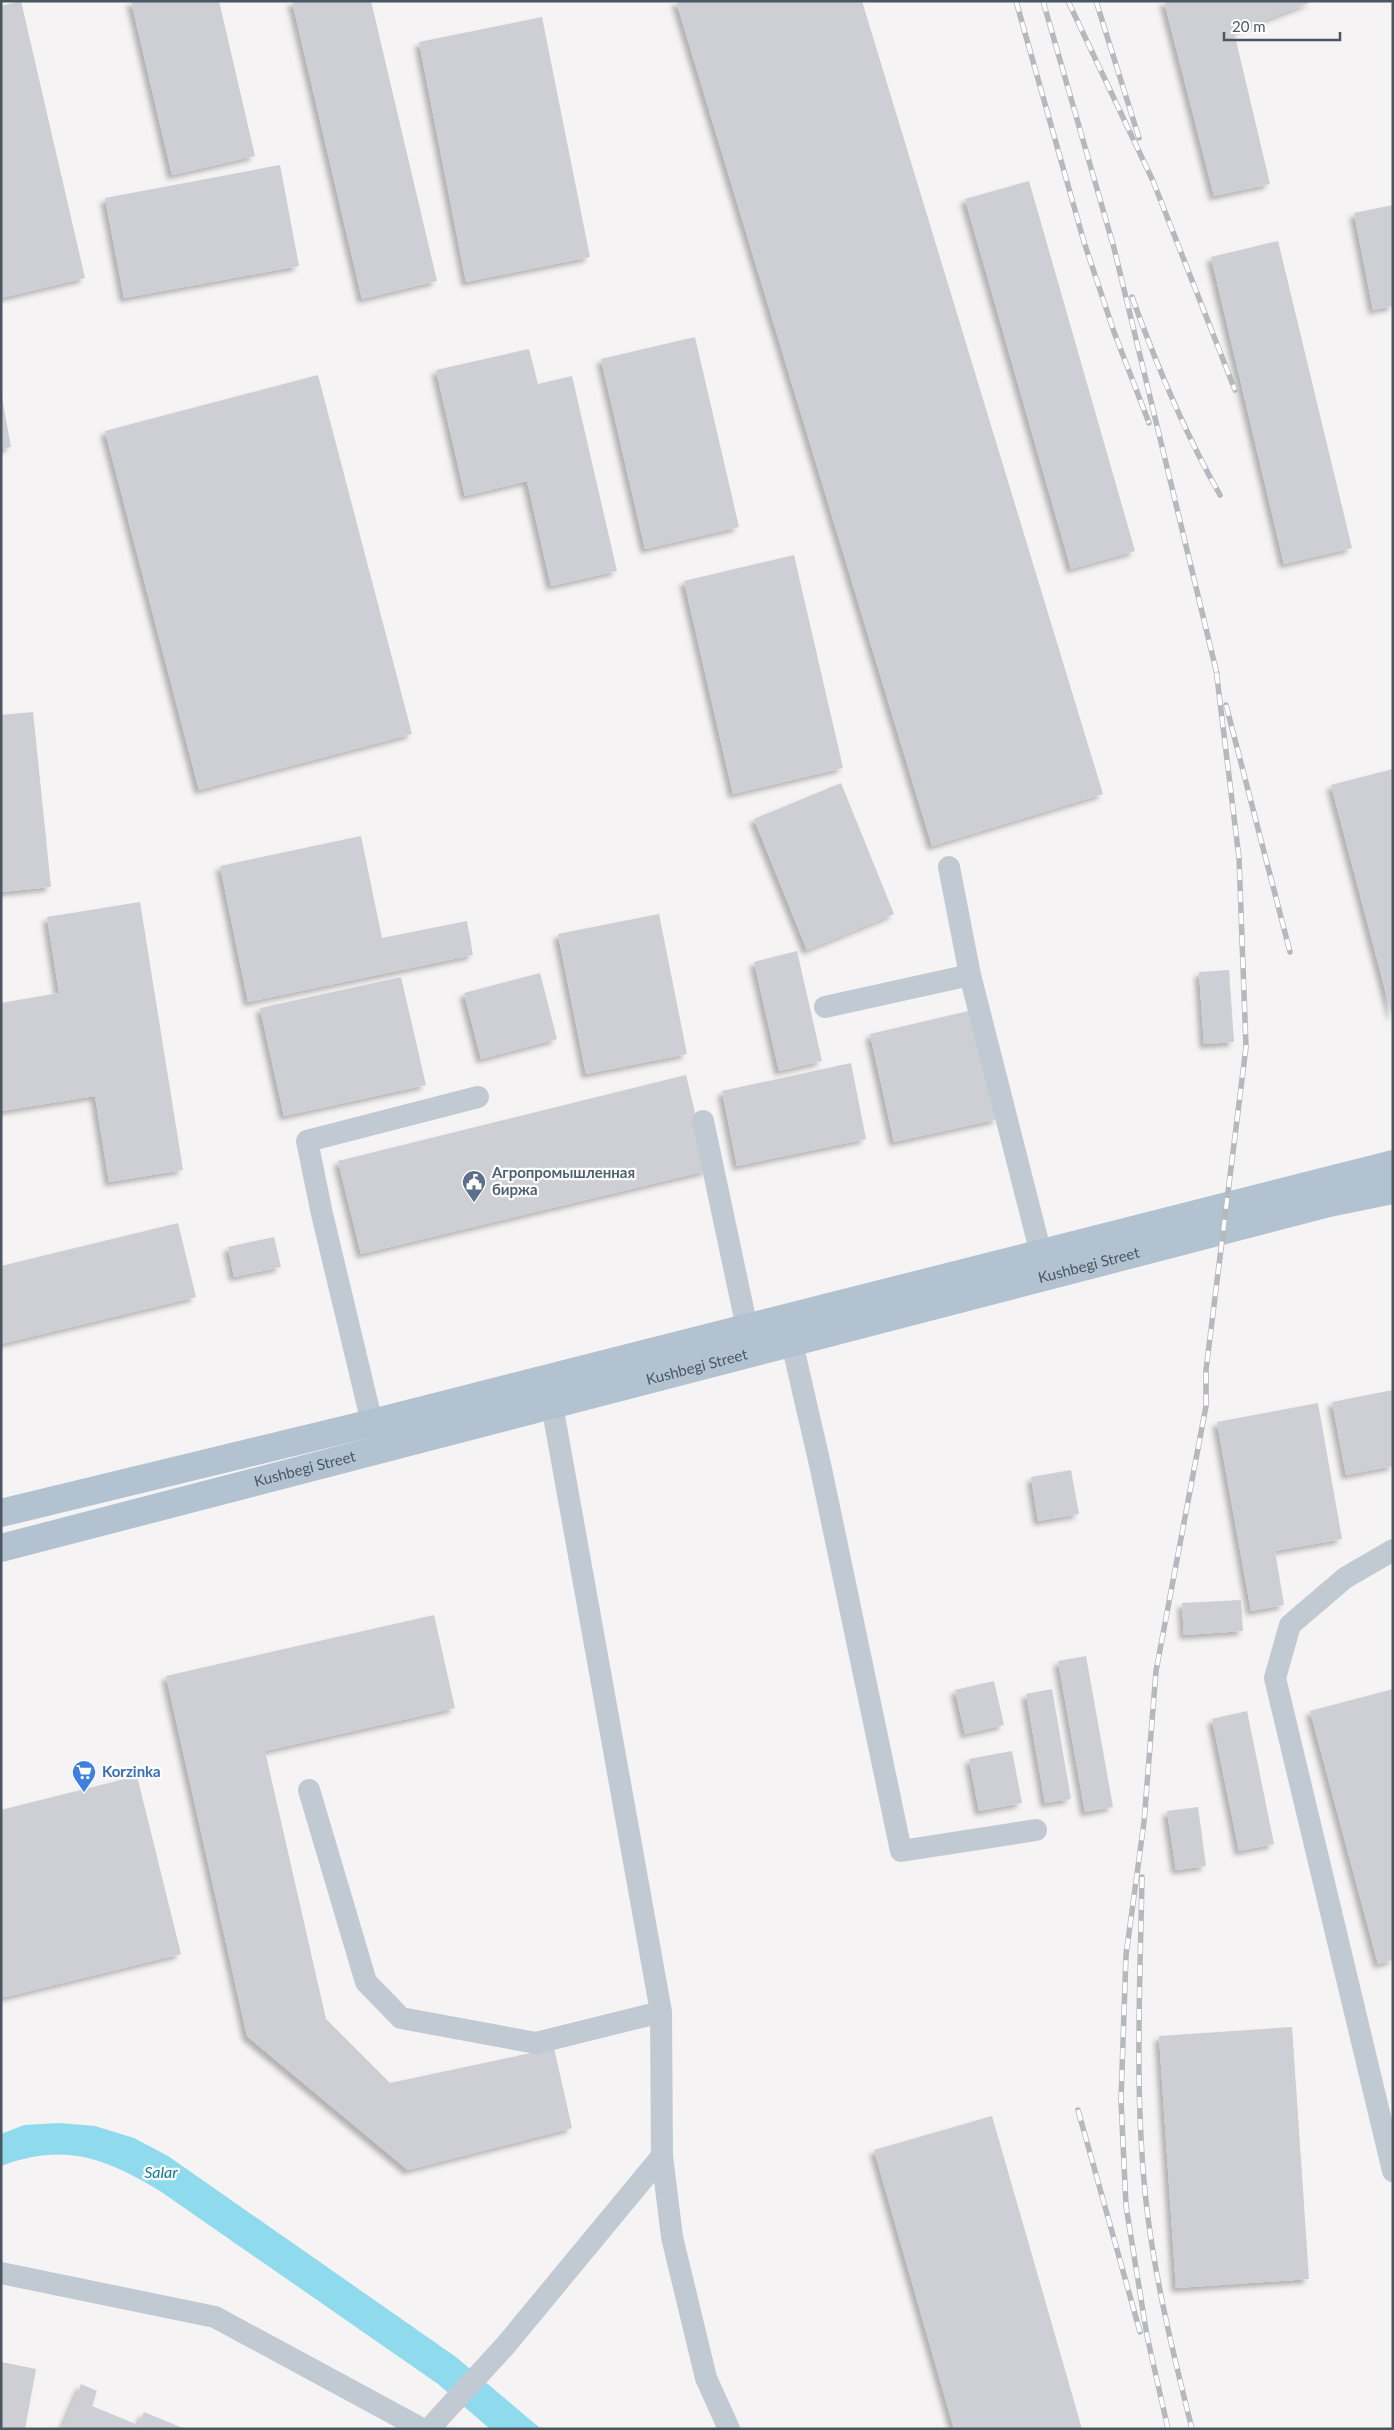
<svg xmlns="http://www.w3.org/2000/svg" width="1394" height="2430" viewBox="0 0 1394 2430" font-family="Lato,sans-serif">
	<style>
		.water { fill: #90daee }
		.building { fill: #cdcfd5; filter: url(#shadow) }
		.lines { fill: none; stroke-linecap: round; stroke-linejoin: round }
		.lane { stroke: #c1cad2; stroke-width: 22 }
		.primary { stroke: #b3c2d1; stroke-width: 28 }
		.rail-casing { stroke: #b5b8bd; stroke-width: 5.5 }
		.rail { stroke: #fff; stroke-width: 4; stroke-dasharray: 11; stroke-linecap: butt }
		.labels { text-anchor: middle; stroke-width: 4.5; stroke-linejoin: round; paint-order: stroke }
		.service-label { font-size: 15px; font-weight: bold; fill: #4e5e75; stroke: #fff; text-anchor: start }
		.street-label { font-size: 15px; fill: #4a5661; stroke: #fff }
		.shop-label { font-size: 15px; font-weight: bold; fill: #366cbe; stroke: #fff; text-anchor: start }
		.water-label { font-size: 16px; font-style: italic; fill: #0c7c9b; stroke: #fff }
	</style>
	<defs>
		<filter id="shadow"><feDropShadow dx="-4.5" dy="4.5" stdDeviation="2.5" flood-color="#0004"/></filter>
	</defs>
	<rect width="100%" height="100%" fill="#f5f3f3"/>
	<path class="water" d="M59 2123 95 2126 134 2138 168 2156 456 2357 541 2429H490L438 2384 160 2191C105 2158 65 2142 1 2166V2134L24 2125Z"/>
	<path class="building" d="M21 1 85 278 1 298V6Z
		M131 1H219L255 156 172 175Z
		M292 1H371L437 281 362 299Z
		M676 1H862L1103 794 932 846Z
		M1164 1H1314L1234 32 1270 184 1214 196Z
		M542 17 590 257 466 282 419 42Z
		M280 165 299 266 124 298 105 198Z
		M1029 181 1135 551 1071 569 965 199Z
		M1393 205V306L1373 310 1354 213Z
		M1278 241 1352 548 1284 564 1211 257Z
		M695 337 739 527 645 549 601 359Z
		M529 349 538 384 572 376 617 571 551 586 527 481 465 496 436 370Z
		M318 375 412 734 199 790 105 431Z
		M1 392 11 447 1 449Z
		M794 555 843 768 733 794 684 581Z
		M33 712 51 887 1 892V715Z
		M1393 769V1016H1392L1331 785Z
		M841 783 894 914 807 950 754 819Z
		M361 836 382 938 467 921 473 955 248 1002 220 866Z
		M140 902 183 1170 109 1182 95 1096 1 1111V1003L59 993 47 917Z
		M659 914 687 1054 586 1074 558 934Z
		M797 951 822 1061 779 1071 754 962Z
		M1229 970 1234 1042 1204 1044 1199 972Z
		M540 973 557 1039 481 1059 464 993Z
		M401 977 426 1085 284 1116 260 1008Z
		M973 1010 998 1119 894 1142 870 1034Z
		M851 1063 866 1139 737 1166 722 1091Z
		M686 1075 708 1167 706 1171 361 1254 338 1161Z
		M178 1223 196 1297 1 1344V1266Z
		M274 1237 281 1267 234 1277 228 1247Z
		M1393 1390V1466L1346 1475 1332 1402Z
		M1318 1403 1342 1539 1275 1551 1284 1605 1251 1611 1217 1422Z
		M1071 1470 1079 1514 1038 1521 1031 1477Z
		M1241 1600 1243 1631 1184 1635 1182 1603Z
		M434 1615 455 1708 265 1751 326 2019 390 2083 554 2048 572 2128 408 2170 247 2036 166 1676Z
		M1086 1656 1113 1807 1085 1812 1058 1661Z
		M994 1681 1004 1725 965 1734 955 1690Z
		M1052 1689 1071 1799 1045 1803 1026 1694Z
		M1393 1689V1960L1378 1964 1310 1711Z
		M1247 1711 1274 1844 1239 1851 1212 1719Z
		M1012 1751 1022 1803 979 1811 969 1759Z
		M137 1776 181 1954 1 1998V1810Z
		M1198 1807 1206 1866 1176 1870 1167 1811Z
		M1292 2027 1309 2279 1176 2288 1159 2036Z
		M992 2116 1082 2429H954L874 2150Z
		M1 2362 36 2369 25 2429H1Z
		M81 2384 97 2391 92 2406 138 2425 144 2412 185 2429H62Z"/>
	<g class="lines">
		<path class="lane" d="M949 867 970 975 1041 1254
			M825 1007 970 975
			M703 1121 747 1328
			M792 1343 821 1469 901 1851 1036 1830
			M552 1405 661 2012 662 2156 672 2237 706 2378 729 2429
			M372 1423 322 1214 307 1141 478 1097
			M1393 1550 1345 1578 1290 1625 1275 1678 1393 2171
			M309 1790 366 1982 401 2018 536 2043 661 2012
			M1 2273 215 2317 422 2429
			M429 2429 505 2346 662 2156"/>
		<g class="primary">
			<path d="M1 1513 372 1423 1393 1164"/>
			<path id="s1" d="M1 1548 1329 1203 1393 1190"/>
		</g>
		<g class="rail-casing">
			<path id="rail" d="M1016 1 1084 242 1114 332 1149 423
				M1043 1 1114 248 1217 674
				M1068 1 1153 181 1235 390
				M1096 1 1139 138
				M1132 297C1157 366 1184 432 1220 495
				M1226 705 1290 952
				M1142 1877C1140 1987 1134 2100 1147 2210 1156 2284 1174 2357 1192 2429
				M1078 2110 1140 2332
				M1168 2429 1147 2336 1126 2206 1121 2100 1126 1955 1144 1822 1156 1671 1206 1406V1370L1246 1047 1239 858 1216 669"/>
		</g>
		<use href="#rail" class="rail"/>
	</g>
	<defs>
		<g id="civic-pin" transform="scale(1.25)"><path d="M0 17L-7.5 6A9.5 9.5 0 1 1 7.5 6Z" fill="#5c6f8a" stroke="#fff"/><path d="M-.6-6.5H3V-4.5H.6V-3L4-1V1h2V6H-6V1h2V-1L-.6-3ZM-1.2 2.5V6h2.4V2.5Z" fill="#fff"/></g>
		<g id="supermarket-pin" transform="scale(1.25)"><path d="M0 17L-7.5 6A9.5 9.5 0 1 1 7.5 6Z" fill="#3f7fe0" stroke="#fff"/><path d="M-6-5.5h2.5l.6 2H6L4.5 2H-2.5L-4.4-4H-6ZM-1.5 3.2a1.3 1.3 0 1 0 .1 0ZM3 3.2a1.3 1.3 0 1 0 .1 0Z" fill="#fff"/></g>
	</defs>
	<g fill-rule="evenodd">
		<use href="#civic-pin" x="474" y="1182"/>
		<use href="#supermarket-pin" x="84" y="1772"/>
	</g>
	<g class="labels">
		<g class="service-label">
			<text x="492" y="1178">Агропромышленная<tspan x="492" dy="17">биржа</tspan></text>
		</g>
		<g class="street-label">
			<text dy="5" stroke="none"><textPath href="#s1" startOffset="1124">Kushbegi Street</textPath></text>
			<text dy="5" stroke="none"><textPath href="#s1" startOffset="719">Kushbegi Street</textPath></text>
			<text dy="5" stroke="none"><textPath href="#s1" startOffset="314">Kushbegi Street</textPath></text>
		</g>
		<g class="shop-label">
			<text x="102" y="1777">Korzinka</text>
		</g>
		<g class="water-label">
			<text x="161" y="2178">Salar</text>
		</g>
	</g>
	<rect width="1394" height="2430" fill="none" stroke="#4a5661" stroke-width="5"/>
	<path d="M1224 32v8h116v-8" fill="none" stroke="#4a5661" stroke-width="2.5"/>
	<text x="1232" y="32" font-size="15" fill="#4a5661" stroke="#ffffff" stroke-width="4" paint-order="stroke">20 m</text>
</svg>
